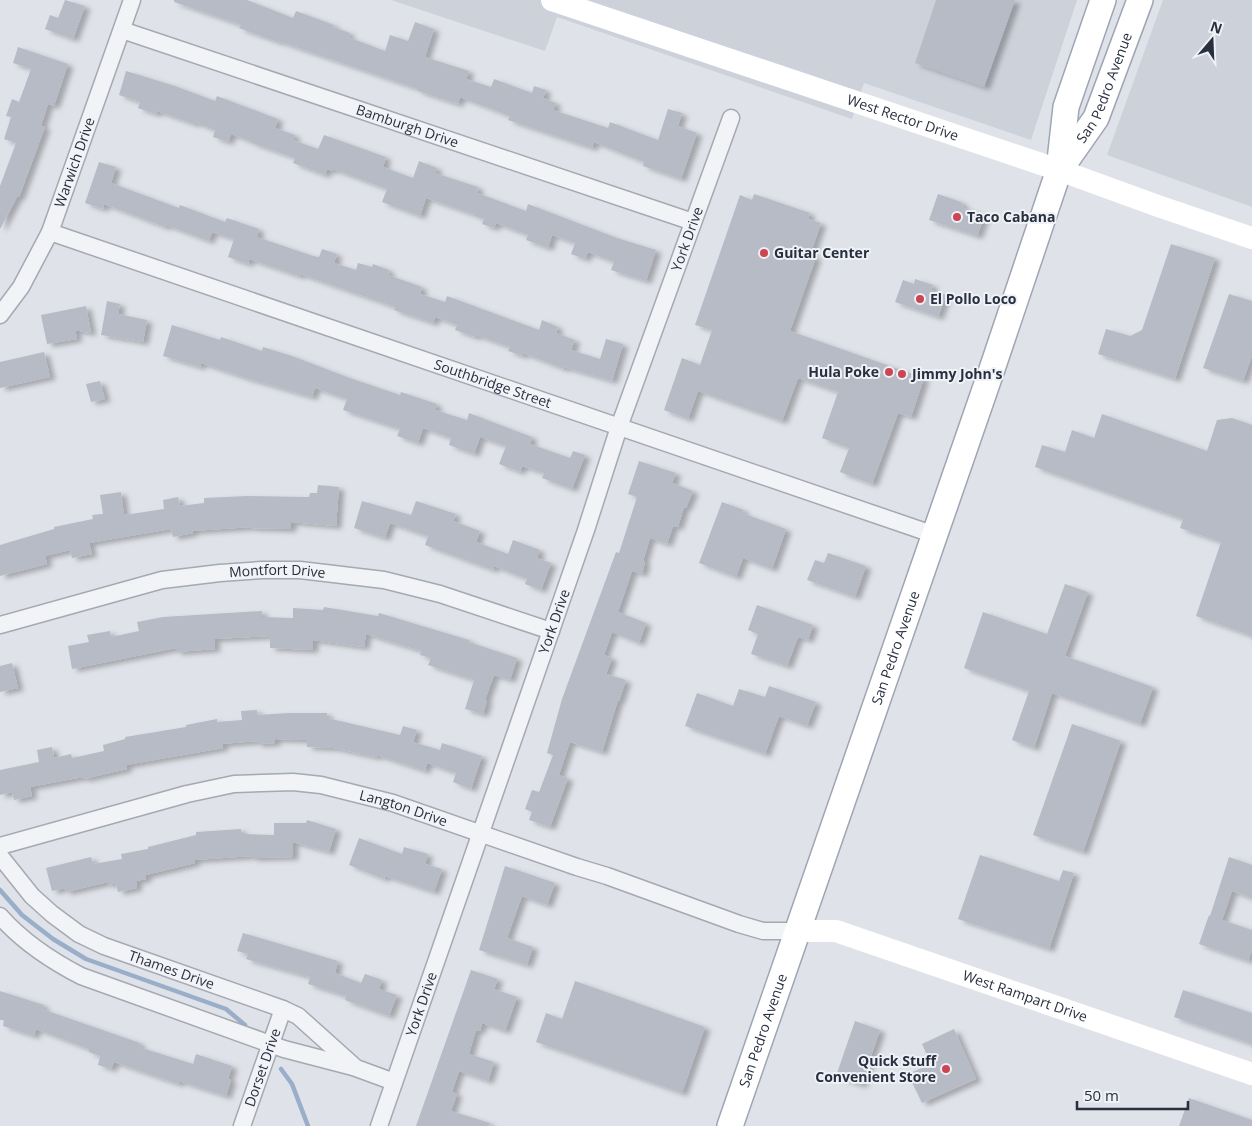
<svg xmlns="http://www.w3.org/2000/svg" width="1252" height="1126" viewBox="0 0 1252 1126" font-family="'Open Sans',sans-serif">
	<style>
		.built { fill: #cdd1da }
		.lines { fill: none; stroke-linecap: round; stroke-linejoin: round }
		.stream { stroke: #99aec8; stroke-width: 4.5 }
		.building { fill: #b6bbc5; filter: url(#shadow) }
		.street-casing { stroke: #a4a9b2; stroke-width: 19 }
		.primary-casing { stroke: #9ea5b3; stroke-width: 28 }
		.street { stroke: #f1f3f6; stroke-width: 16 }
		.secondary { stroke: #fff; stroke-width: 22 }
		.primary { stroke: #fff; stroke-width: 25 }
		.poi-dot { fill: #cd4452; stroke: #eef1f6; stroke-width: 2 }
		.labels { text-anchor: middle; stroke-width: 4; stroke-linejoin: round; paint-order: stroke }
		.street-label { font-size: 14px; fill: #282f3f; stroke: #eef1f6 }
		.poi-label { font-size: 14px; font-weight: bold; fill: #282f3f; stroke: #eef1f6; text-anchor: start }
	</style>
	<defs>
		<filter id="shadow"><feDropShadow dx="5.5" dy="3" stdDeviation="2.5" flood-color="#0004"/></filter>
	</defs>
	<rect width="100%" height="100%" fill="#dfe2e8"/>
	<path class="built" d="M391 0H1077L1031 140 864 83 852 119 557 17 545 51Z
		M1163 0H1252V207L1107 155Z"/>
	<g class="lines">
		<path class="stream" d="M0 890 22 915 53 939 86 959 226 1009 245 1025
			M281 1069 292 1084 308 1126"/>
	</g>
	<path class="building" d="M65 0 85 6 73 39 45 29 50 15 58 18Z
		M174 0H247L293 18 296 11 334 25 333 27 350 33 348 37 385 51 390 35 408 41 415 22 434 29 425 57 469 71 466 79 491 87 494 79 532 93 534 86 546 90 543 98 556 103 553 110 608 128 610 122 658 140 668 109 682 113 678 126 697 133 681 179 643 166 644 162 594 142 592 148 508 120 510 116 460 97 458 104 418 91V89L278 41V42L239 28 241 25 174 2Z
		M936 0H1015L984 87 915 63Z
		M18 47 68 64 54 106 48 104 41 126 45 127 19 197H17L0 229V186L16 143 4 139 11 117 6 116 12 99 19 102 31 69 13 63Z
		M126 71 175 86 215 101 217 96 278 119 275 128 295 135 293 140 318 149 324 135 386 157 383 167 413 178 419 161 437 168 435 173 478 187 477 193 526 211 528 204 617 238 656 250 646 281 611 270 614 262 588 252 585 259 571 254 575 243 552 235 548 248 526 240 528 235 496 223 494 228 482 224 484 219 475 216V215L426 198 420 216 382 202 387 189 333 169V171L327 169 325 175 293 163 295 158 252 143V142L231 134 228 142 213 137 215 130 194 122V124L157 111 156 114 138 108 140 102 119 95Z
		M99 162 116 167 111 183 179 208 180 205 225 222 227 218 259 229 257 237 313 256 319 257 322 249 337 254 334 263 356 270 358 263 372 267 373 264 389 270 388 275 422 287 420 294 445 302 447 296 539 330 542 320 558 327 556 333 575 340 571 350 600 359 606 339 623 344 612 381 564 367V369L523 353V356L508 351 510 347 476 335 475 337 455 330 457 325 435 317 433 323 394 310 395 307 300 274 299 276 249 259 248 264 228 257 234 239 212 232 209 241 166 225 165 227 104 204 103 209 85 203Z
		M754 194 810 213 808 219 821 223 810 255 816 257 790 331 924 378 911 417 898 413 872 484 840 472 849 448 822 438 838 392 798 378 782 421 698 391 688 419 664 410 682 358 700 365 712 330 695 325 740 195 752 200Z
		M938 194 961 202 964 208 985 215 977 236 929 220Z
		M1171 244 1215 258 1175 379 1098 354 1106 329 1130 336 1142 330Z
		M915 279 933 285 931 290 946 295 938 317 895 302 903 280 914 284Z
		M1229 294 1252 301V356L1243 381 1203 368Z
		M107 301 120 304 118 314 147 320 143 342 101 335Z
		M86 306 91 333 75 330 77 339 47 344 41 315Z
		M172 325 220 340 221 337 262 351 263 347 292 356 347 377 400 395 401 392 437 404 435 410 467 420 469 413 532 437 530 444 570 458 573 451 585 455 572 489 542 478 544 473 522 466 520 472 499 464 506 446 480 437 474 454 449 445 451 438 423 428 418 443 397 436 400 429 343 410 347 399 315 388 312 397 246 378 201 363 200 367 163 356Z
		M44 352 50 377 0 388V362Z
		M100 381 105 399 91 402 86 384Z
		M1102 414 1207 451 1217 420 1232 418 1252 425V636L1196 616 1221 542 1180 528 1183 519 1035 467 1042 445 1065 452 1072 430 1094 438Z
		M639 461 676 473 672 483 693 491 686 508 684 507 678 527 673 526 667 544 650 538 643 561 645 562 642 574 632 571 618 612 646 623 639 643 612 632 604 655 612 658 606 674 626 680 619 701 618 700 602 752 570 742 559 775 568 778 550 827 529 820 532 812 525 809 532 790 539 792 553 755 547 753 562 699 616 552 619 553 637 497 628 494Z
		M318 485 339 487 336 526 291 522V529L251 528V527L192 531 193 533 173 537 171 529 89 543 92 554 72 558 70 550 45 556 47 564 0 576V545L54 529V527L93 519 92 515 103 514 100 495 121 492 124 515 164 509 163 500 178 497 180 506 204 503V498L247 496 309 497 310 493H317Z
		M362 501 411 515 416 501 456 514 453 521 480 531 476 542 508 554 513 540 540 550 537 558 551 563 541 590 525 584 527 579 494 566 493 570 425 545 428 536 390 523 385 538 354 528Z
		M722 502 744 510 742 513 786 529 772 569 743 558 736 577 699 563Z
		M828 553 866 566 855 597 807 580 815 560 824 563Z
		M1065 584 1088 592 1065 656 1153 687 1140 724 1052 693 1034 748 1012 740 1029 691 964 668 983 612 1047 634Z
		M757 605 813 625 808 640 798 637 787 666 751 654 758 634 748 630Z
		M324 607 378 616 379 613 469 640V642L517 658 510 680 494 675 485 700H487L483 714 465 709 474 680 428 665 431 658 420 655 421 651 366 634 364 647 313 640V650L270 648V636L214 639 215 649 176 652V648L72 669 68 646 89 642 87 635 110 631 111 637 139 631 137 622 163 617 262 611V617L293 618V608L323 610Z
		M12 663 18 688 0 692V666Z
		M769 686 816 702 807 726 779 716 765 754 685 726 697 693 733 706 739 689 765 697Z
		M257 710V715L289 713H327V718L400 735 403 726 417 730 413 742 440 750 442 743 482 756 471 789 453 782 456 773 427 763 425 771 377 755 376 757 334 748 307 747V740L275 739V743L257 744V741L222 744 223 748 126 765 127 769 84 779 83 777 30 787 32 796 14 800 12 792 0 795V770L39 762 37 750 52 747 54 758 71 754 72 758 104 751 103 745 125 739V737L186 727V725L217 719V722L242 720 241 711Z
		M1072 724 1121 741 1083 852 1033 835Z
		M307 820 336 829 329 852 293 842V857L252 858V856L194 860 195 863 146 875V879L136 881 137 888 118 892 116 883 108 885V882L66 892 65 888 52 891 46 868 91 857 93 864 122 859 121 854 148 849V847L196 835V832L241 829V834L274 835V823H306Z
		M359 838 402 854 404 847 428 854 425 864 442 869 434 892 385 876 384 879 349 865Z
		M980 855 1059 881 1063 870 1074 873 1049 949 958 919Z
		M1229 857 1252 865V898L1232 891 1222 920 1252 930V950L1248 961 1199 944 1209 915 1210 916Z
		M505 866 555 883 547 905 522 896 507 938 533 947 527 965 479 950Z
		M243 933 338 961 335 973 361 983 365 974 382 980 379 989 397 995 389 1016 345 1000 346 996 308 984 310 977 246 959 248 954 237 951Z
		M471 970 498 979 494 989 517 997 505 1031 482 1023 480 1031 476 1030 469 1054 494 1062 488 1081 459 1071 452 1092 457 1094 451 1111 490 1123 489 1126H416Z
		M575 981 705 1027 682 1093 536 1042 546 1013 562 1019Z
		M1183 990 1252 1013V1044L1174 1017Z
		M0 991 44 1005 42 1009 140 1043 139 1047 193 1064 196 1054 232 1066 228 1079 231 1080 226 1096 179 1081 178 1084 114 1062 111 1069 98 1065 100 1056 89 1052V1049L36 1029 34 1036 3 1026 4 1020H0Z
		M855 1021 880 1030 861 1085 836 1076Z
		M954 1029 976 1079 922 1103 908 1074 931 1064 922 1044Z
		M1189 1098 1252 1120V1126H1179Z"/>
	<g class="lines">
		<g class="street-casing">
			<g id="street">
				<path id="s1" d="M122 30 693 222"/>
				<path id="s2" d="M50 232 935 535"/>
				<path id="s3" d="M0 315 21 287 50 232 132 0"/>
				<path id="s4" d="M0 625 162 580 220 573 262 570H300L384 580 440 594 551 631"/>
				<path id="s5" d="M0 846 187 794 234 784 293 782 321 785 393 803 577 867 607 876 739 924 763 931H797"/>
				<path id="s6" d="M0 856 32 896 52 914 79 934 104 946 283 1009 298 1016 356 1068 394 1082"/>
				<path d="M0 916C22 941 52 961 81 976L284 1049 353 1067"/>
				<path id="s7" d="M242 1126 283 1009"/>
				<path id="s8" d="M379 1126 586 530 619 427 731 118"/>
			</g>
		</g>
		<g class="primary-casing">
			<g id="primary">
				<path id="s11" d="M1061 168 1096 118 1140 0"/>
				<path id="s12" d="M730 1126 991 372 1059 170 1066 107 1103 0"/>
			</g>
		</g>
		<use href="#street" class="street"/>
		<g class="secondary">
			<path id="s9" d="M552 0 1059 170 1158 206 1252 238"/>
			<path id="s10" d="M797 931H836L1252 1074"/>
		</g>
		<use href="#primary" class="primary"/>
	</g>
	<g class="poi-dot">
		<circle cx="957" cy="217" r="5"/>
		<circle cx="764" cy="253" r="5"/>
		<circle cx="920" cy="299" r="5"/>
		<circle cx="889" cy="372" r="5"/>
		<circle cx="902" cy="374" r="5"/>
		<circle cx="946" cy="1069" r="5"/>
	</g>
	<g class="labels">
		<g class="street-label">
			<text dy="5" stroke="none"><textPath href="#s11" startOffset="92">San Pedro Avenue</textPath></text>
			<text dy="5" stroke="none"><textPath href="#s9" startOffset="370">West Rector Drive</textPath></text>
			<text dy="5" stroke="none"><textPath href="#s1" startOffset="301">Bamburgh Drive</textPath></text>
			<text dy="5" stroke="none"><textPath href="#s3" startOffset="171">Warwich Drive</textPath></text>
			<text dy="5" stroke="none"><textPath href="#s8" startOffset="939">York Drive</textPath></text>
			<text dy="5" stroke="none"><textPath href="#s2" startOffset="468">Southbridge Street</textPath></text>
			<text dy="5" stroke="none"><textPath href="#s4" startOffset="284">Montfort Drive</textPath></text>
			<text dy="5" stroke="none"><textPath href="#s8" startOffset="534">York Drive</textPath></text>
			<text dy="5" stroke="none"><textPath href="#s12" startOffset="506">San Pedro Avenue</textPath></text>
			<text dy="5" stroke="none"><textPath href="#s5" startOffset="415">Langton Drive</textPath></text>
			<text dy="5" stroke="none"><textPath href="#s6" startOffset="211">Thames Drive</textPath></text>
			<text dy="5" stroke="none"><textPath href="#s10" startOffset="239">West Rampart Drive</textPath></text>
			<text dy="5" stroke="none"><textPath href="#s8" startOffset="129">York Drive</textPath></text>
			<text dy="5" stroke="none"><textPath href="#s12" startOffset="101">San Pedro Avenue</textPath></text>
			<text dy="5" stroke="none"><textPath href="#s7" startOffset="62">Dorset Drive</textPath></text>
		</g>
		<g class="poi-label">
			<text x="967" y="222">Taco Cabana</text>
			<text x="774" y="258">Guitar Center</text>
			<text x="930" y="304">El Pollo Loco</text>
			<text x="879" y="377" text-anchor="end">Hula Poke</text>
			<text x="912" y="379">Jimmy John's</text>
			<text x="936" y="1066" text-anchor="end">Quick Stuff<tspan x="936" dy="16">Convenient Store</tspan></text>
		</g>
	</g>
	<g transform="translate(1212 40) rotate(19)" stroke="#eef1f6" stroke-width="4" paint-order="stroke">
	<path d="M0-4L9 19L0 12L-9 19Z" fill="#282f3f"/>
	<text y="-8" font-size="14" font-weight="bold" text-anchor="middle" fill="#282f3f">N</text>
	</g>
	<path d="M1077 1101v8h111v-8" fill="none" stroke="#282f3f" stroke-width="2.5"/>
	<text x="1084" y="1101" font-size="15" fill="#282f3f" stroke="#eef1f6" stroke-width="4" paint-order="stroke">50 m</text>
</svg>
